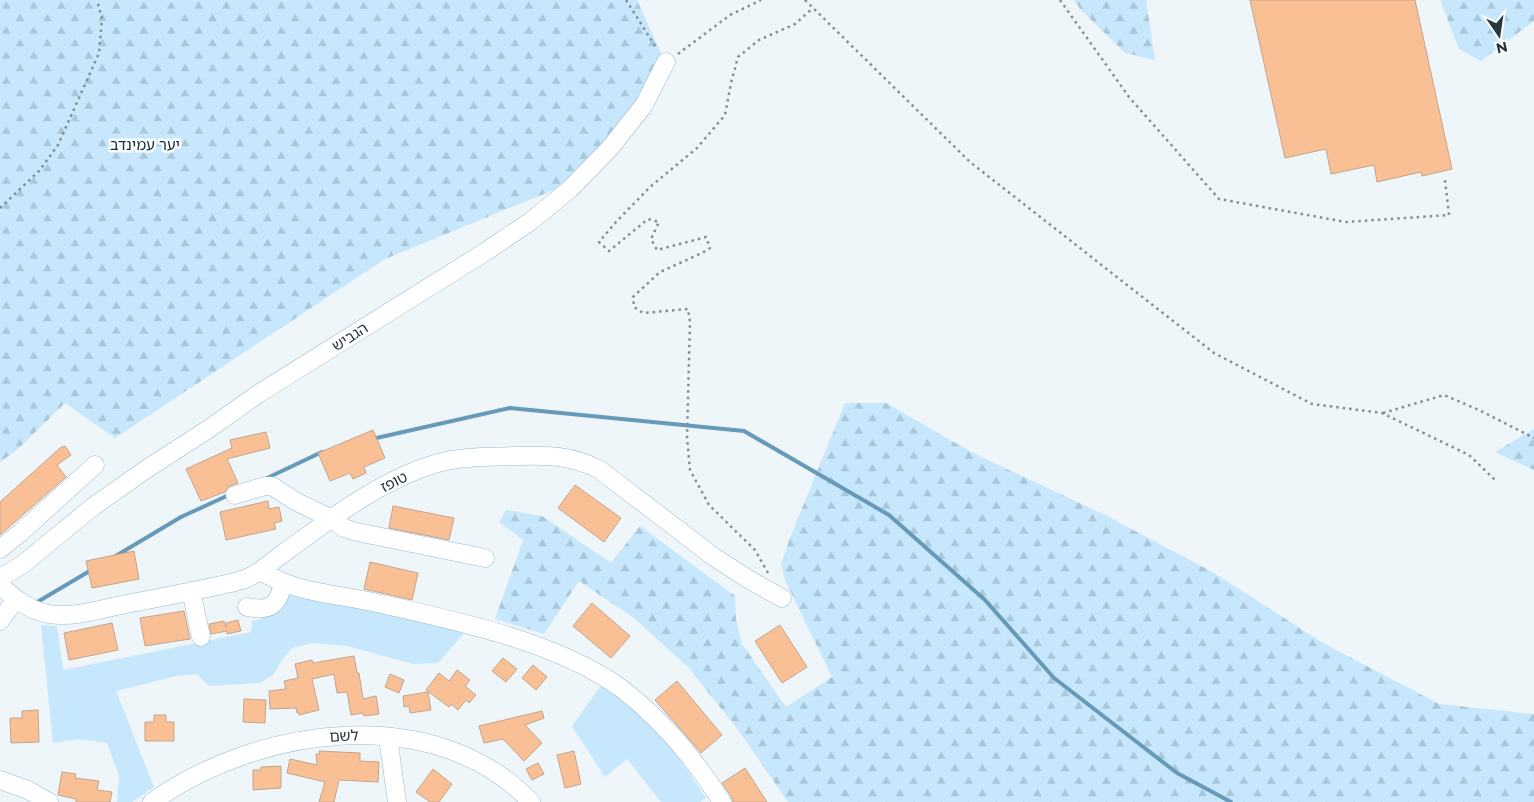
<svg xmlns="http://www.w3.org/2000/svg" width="1534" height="802" viewBox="0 0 1534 802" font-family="Montserrat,'Noto Sans Hebrew',sans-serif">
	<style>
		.green { fill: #c6e7fc }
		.forest { fill: url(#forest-firs) }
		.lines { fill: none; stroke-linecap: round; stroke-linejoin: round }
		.stream { stroke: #679ab8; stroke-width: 4 }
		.building { fill: #fac095; stroke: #c4a48d }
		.minor-casing { stroke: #97bad0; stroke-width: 19 }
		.path { stroke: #838e95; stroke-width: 2.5; stroke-dasharray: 2.5 4; stroke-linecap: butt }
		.minor { stroke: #fff; stroke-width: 18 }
		.labels { text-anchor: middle; stroke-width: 5; stroke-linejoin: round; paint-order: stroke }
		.park-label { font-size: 15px; fill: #0e2c3d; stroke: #fff }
		.street-label { font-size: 15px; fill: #27363f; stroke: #fff }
	</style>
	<defs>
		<pattern id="forest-firs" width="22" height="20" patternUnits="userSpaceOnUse" patternTransform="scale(1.25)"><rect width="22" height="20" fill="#c6e7fc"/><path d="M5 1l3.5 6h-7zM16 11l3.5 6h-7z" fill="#aac7d9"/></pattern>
	</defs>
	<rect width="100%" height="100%" fill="#eef6fa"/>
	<path class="green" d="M289 593C348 605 406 617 464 633L438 663 413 664 347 646 314 643 292 648 284 657 273 675 260 683 209 686 197 674 176 676 116 691 154 787 132 802H117L119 776 107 743 79 739 53 743 41 625 57 626 63 670 251 632 252 621C272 618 277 608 289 593Z
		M602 684 640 714 672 748 706 798 700 802H661L627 759 605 777 572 726Z"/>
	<path class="forest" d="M0 0H637L661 53 633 109 591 156 556 189 385 259 115 438 65 403 17 450 0 462Z
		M1074 0H1146L1155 60 1125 53 1081 10Z
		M1440 0H1534V21L1481 61 1459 49Z
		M845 403H886L973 453 1105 515 1214 573 1323 643 1439 704 1534 714V802H788L739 731 688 667 634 618 579 581 544 634 495 619 523 540 499 522 506 510 542 516 611 563 640 526 735 596 736 620 742 644 786 707 832 677 785 580 781 564 790 538Z
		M1534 429V470L1495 452Z"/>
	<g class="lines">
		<path class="stream" d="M372 439 510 408 744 431 889 515 985 600 1054 678 1177 773 1231 802
			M265 479 322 452
			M114 557 181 517 231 494
			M34 604 93 569"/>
	</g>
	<path class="building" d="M1250 0H1415L1452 169 1422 176 1421 172 1377 182 1374 165 1331 174 1326 149 1285 158Z
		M373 430 385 458 364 467 366 473 353 479 350 473 330 481 318 453Z
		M266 432 270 448 227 459 238 483 228 487 225 492 201 501 186 469 232 448 230 440Z
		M65 446 71 455 57 465 66 477 0 535V502L60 448Z
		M575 485 621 518 604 542 558 508Z
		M268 501 269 509 279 507 282 521 274 523 276 529 226 540 220 512Z
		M393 506 454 518 449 540 389 528Z
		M134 551 139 579 92 588 86 561Z
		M370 562 418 573 412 600 364 589Z
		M592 603 630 636 611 658 573 626Z
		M184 611 190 639 145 646 140 618Z
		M238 620 241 631 227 634V631L211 634 209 624 224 621 226 627V623Z
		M112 623 118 650 69 660 64 633Z
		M780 625 807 667 782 683 755 641Z
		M354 656 357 673H359L363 699 376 696 379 714 364 716 363 713 351 715 347 692 337 693 334 674 312 679 319 710 299 715V712L297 713 296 708 270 709 269 691 286 689 284 681 298 678 295 664 312 660 313 663Z
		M503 658 517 669 506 682 492 671Z
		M533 665 547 677 536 690 522 678Z
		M457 670 470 680 465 686 476 695 469 703 466 700 458 710 451 704 449 707 426 690 439 673 449 681Z
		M390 674 404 680 399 693 385 687Z
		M677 681 722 735 701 753 655 700Z
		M428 692 431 710 410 713 409 706 404 707 403 696Z
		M244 699 266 700 265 723 243 722Z
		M38 710 39 742 11 743 10 718H22V711Z
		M542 711 544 718 525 725 542 743 524 761 503 739 484 743 479 726Z
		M154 715H166V722H174V741H145V722H154Z
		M319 751 360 753V761L379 762 378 782 339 780 334 802H319L325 782 287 773 290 759 317 765 316 754H320Z
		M574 751 581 784 565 788 557 755Z
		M538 763 544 774 532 780 526 769Z
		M281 766V788L253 790V770H261V767Z
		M745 768 767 802H733L731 796 722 783Z
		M433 769 452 784 439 802H430L416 792Z
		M62 772 76 774 75 778 99 781 97 790 112 792 110 802H76V799L58 795Z"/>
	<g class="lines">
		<g class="minor-casing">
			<path id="minor" d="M235 495 265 486H272L295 501 332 519 344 528 357 532 485 558
				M0 549 20 533 95 465
				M261 571C294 593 338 594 377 603 454 620 558 642 622 689 662 720 695 759 722 802
				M0 578 23 564 94 506 145 470 207 430 258 394 485 252 531 221 570 189 610 148 644 105 666 62
				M0 585C14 598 28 610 49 614 72 618 98 610 121 605 158 598 194 591 231 583L245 579 257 573C266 567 275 559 284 553 331 518 389 474 446 461 469 456 492 457 515 456 546 455 572 455 600 470L714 557 748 579 782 598
				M191 591 201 637
				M247 607C270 612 279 605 283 582
				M0 621 16 599
				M388 737 397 802
				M0 780 28 790 49 802
				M152 802C257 727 434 700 531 802"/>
		</g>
		<path class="path" d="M626 0 657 49
			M805 0 970 162 1214 353 1312 404 1382 413 1469 455 1495 480
			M1060 0 1129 97 1219 199 1346 222 1449 215 1445 180
			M678 54 730 15 761 0
			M0 208 39 171 58 145 99 53 102 19 97 0
			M1383 413 1444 395 1479 410 1534 438
			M768 573 755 550 709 505 690 470 687 437 690 322 688 309 643 313 634 307 633 297 660 272 702 253 710 248 706 237 657 250 651 239 659 222 648 219 609 251 599 242 616 222 650 187 697 148 725 115 731 83 738 57 759 40 795 24 813 8"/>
		<use href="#minor" class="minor"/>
	</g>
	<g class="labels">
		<g class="park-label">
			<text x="145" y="150">יער עמינדב</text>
		</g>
		<g class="street-label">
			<text transform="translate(350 337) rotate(-33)" y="5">הגביש</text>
			<text transform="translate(394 482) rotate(-27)" y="5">טופז</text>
			<text transform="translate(344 736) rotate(-3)" y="5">לשם</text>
		</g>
	</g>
	<g transform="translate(1499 35) rotate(167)" stroke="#ffffff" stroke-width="4" paint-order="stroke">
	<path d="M0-4L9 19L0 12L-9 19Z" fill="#27363f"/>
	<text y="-8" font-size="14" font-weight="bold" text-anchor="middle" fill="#27363f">N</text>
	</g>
</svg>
